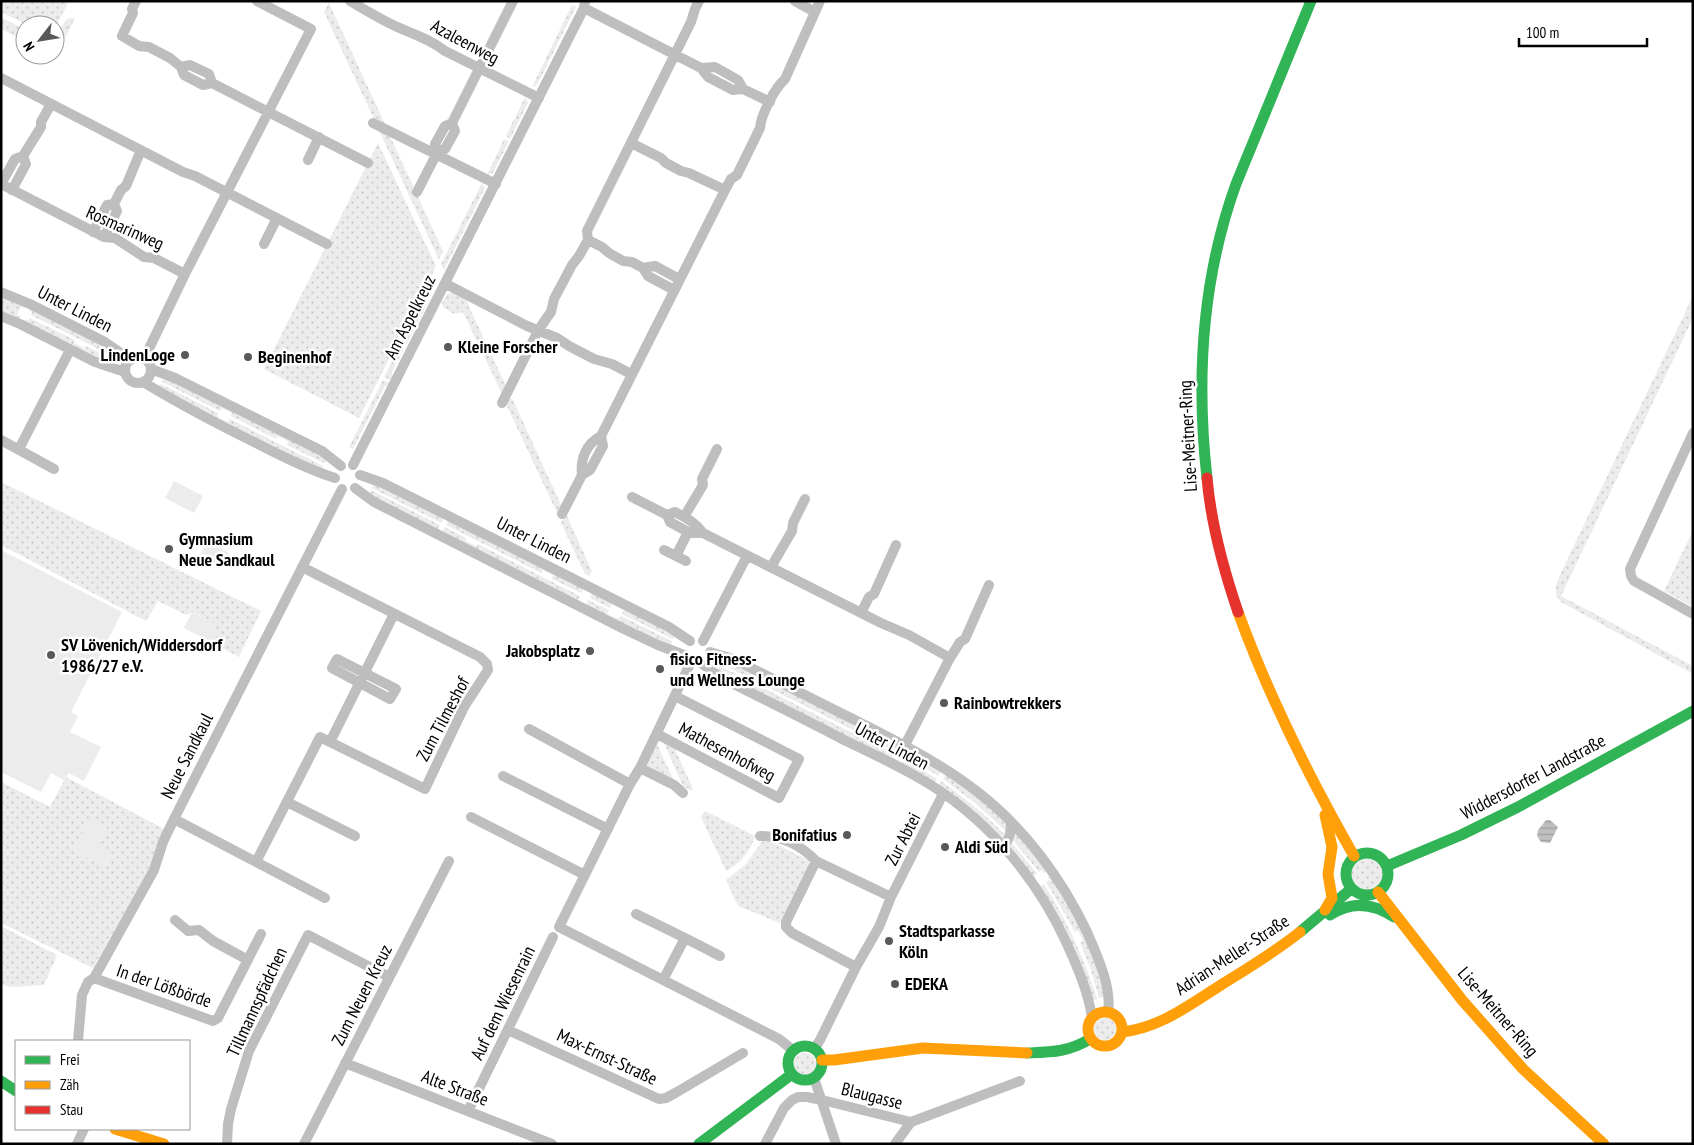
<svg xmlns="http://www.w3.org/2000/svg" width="1694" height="1145" viewBox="0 0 1694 1145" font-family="'PT Sans Narrow',sans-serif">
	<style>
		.green { fill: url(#green-dots) }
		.pitch { fill: #ececec }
		.water { fill: url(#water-rules) }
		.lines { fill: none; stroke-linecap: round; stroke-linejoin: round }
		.stream { stroke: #bfbfbf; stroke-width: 2.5 }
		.street { stroke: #bebebe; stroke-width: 10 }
		.fast { stroke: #30b455; stroke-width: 11 }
		.slow { stroke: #ff9f0a; stroke-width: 11 }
		.jam { stroke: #e5322d; stroke-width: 11 }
		.poi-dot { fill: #595959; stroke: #fff; stroke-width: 2 }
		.labels { text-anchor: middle; stroke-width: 5; stroke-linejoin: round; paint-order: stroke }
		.street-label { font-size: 18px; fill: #000; stroke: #fff }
		.poi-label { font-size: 18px; font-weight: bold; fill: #000; stroke: #fff; text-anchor: start }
	</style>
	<defs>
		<pattern id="green-dots" width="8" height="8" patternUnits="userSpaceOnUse" patternTransform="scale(1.25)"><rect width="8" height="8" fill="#ececec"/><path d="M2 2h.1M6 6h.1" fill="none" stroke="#c9c9c9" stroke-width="1.8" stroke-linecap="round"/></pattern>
		<pattern id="water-rules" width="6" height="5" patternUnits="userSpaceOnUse" patternTransform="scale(1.25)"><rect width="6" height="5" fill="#bfbfbf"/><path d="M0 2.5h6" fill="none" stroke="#a2a2a2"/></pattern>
	</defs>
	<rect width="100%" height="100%" fill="#fff"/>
	<path class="green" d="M1 1H69L55 28V25H27L1 12Z
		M329 3 385 124 374 119 324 12Z
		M572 5 576 7 537 85 532 87Z
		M1 17 25 30V41L1 29Z
		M70 18H75L56 56 54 55 55 36 66 20Z
		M525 97 528 103 510 139 506 136Z
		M378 128 389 134 443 251 439 260Z
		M504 139 509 141 493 173 487 175Z
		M378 143 436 266 359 418 264 369Z
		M482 183 485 188 444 270 441 264Z
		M452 293 466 300 507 388 503 396 463 312 454 314 443 307 442 303 447 294Z
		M1 294 26 305 25 308 21 307 17 315 21 317 19 320 1 313Z
		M1693 296V318L1561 596 1693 666V674L1561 602C1552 593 1556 585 1560 575Z
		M422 302 427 304 391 374 395 377 393 381 384 377Z
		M31 308 117 353 114 357 31 315 32 312 30 311Z
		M30 318 75 340 74 343 84 348 86 346 113 360 112 365 24 323 25 319 28 321Z
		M164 377 317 453 327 460 324 463 287 445 288 441 277 436 276 439 231 416 232 413 222 408 220 411 162 382Z
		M383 380 392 384 390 388 385 386 353 449 349 447Z
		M161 384 218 413 217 417 228 422 230 419 323 466 322 471 158 388Z
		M509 398 513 400 562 507 558 515 506 404Z
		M1 482 261 611 239 657 209 641 217 625 193 612 186 615 158 601 146 621 1 545Z
		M374 483 444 516 441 523 372 488Z
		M371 490 440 525 437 531 368 494Z
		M566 514 592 571 589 576 585 574 561 523Z
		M449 519 585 587 581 593 552 579 553 575 543 570 541 573 446 525Z
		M445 527 466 538V541L476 546 478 544 580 596 577 602 442 533Z
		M1693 530V607L1664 591Z
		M593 591 677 636 673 639 622 614 624 610 612 604 610 608 590 598Z
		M588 600 609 610 607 614 618 619 621 616 672 641 671 645 585 606Z
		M723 659 735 663 942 770 938 776 907 757 908 754 897 748 895 751 771 689 772 687 761 681 760 683 721 664Z
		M720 666 894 754 892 757 903 763 905 759 937 779 933 784 717 671Z
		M664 743 675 749 693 789 692 791 683 786Z
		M657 744 674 781 649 769 647 763Z
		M947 773 966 787 1006 822 1008 833 975 803 943 779Z
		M66 777 164 829 153 862 93 968 1 923V782L50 807Z
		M941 781C965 798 987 816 1007 837L1005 841 938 787Z
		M705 811 755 836C750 852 741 863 726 871L701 817Z
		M1014 831 1047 871 1044 873 1042 870 1039 872 1012 839Z
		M763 840H768L808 860 809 863 780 923 738 906 726 880 746 864Z
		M1011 842 1037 873 1034 876 1036 879 1034 880 1009 847Z
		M1350 873a17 17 0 1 1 34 0a17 17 0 1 1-34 0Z
		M1050 875 1078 923 1094 958 1105 997 1099 998 1091 970 1080 943 1083 941 1078 930 1075 932 1046 882 1050 880 1048 877Z
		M1039 883 1041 886 1044 884C1067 921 1084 957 1097 999L1091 1001 1037 885Z
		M1 926 57 955 44 985 10 987 1 984Z
		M1094 1029a11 11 0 1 1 22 0a11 11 0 1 1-22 0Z
		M794 1064a11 11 0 1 1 22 0a11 11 0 1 1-22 0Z"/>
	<path class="pitch" d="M174 481 203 496 194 513 165 498Z
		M207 541 229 553 221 568 199 558Z
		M1 550 122 612 71 712 78 716 70 732 101 747 84 781 69 773 64 780 51 773 41 792 1 772Z
		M192 612 217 625 209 641 184 628Z
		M89 819 107 828 98 847 112 854 105 867 74 851Z"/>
	<path class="water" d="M1546 820H1550L1558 827 1550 843 1541 842 1537 836 1538 830Z"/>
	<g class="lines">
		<path class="stream" d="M1692 1144 1693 1142"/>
		<path class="street" d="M136 1 132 9 133 13 122 36 139 46 149 47 170 58 181 67 184 75 203 85 212 83 368 163
			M350 1C365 10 380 19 395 26 413 34 430 39 445 51L539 98
			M795 1 815 12
			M584 8 701 68 708 77 733 90 743 89 770 102
			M181 67 190 65 209 74 212 83
			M701 68 715 67 738 80 743 89
			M1 78 183 172 195 176 327 244
			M51 104 41 122V127L23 156 15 159 1 184 104 237 115 238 144 257 154 258 185 274
			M373 123 496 184
			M631 143 661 158 666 163 681 171 689 173 725 190 731 179 737 175 760 128C761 114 775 88 785 79L820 1
			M438 151 435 144 445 126 452 123
			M308 160 319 137
			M12 190 26 164 23 156
			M417 192 438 151 445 149 455 131 452 123 513 1
			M93 232 107 205 114 204 121 190 126 186 141 150
			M104 237 117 211 114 204
			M588 240 602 247 609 253 623 261 632 262 643 268 655 266 679 279
			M264 244 277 218
			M643 268 648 276 674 290
			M446 284 527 326 557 338 569 346 594 359 612 364 631 374
			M1 292 30 304 105 342 131 360
			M1 316 20 324 95 362 125 372
			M125 370a13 13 0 1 1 26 0a13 13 0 1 1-26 0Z
			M144 359 185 274 311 29 257 1
			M151 369 175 378 322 451 341 466
			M143 382C181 405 219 425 258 444 283 457 307 469 335 478
			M502 403 539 329 551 312 554 299 572 265 579 256 588 240 587 231 691 22 695 9 699 1
			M1693 433 1630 569 1631 576 1634 581 1693 614
			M1 440 54 469
			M19 449 70 350
			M353 465 584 8 585 1
			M360 475 383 483 669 627 690 641
			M582 475C580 459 586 444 601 436
			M355 488 374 502 624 629 658 645 684 655
			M632 497 667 515 675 512C686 518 695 522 703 533L881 623 909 635 950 658
			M562 514 582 475 590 470 603 446 601 436 725 190
			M667 515 670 522 690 533H703
			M684 517 703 485 702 479 717 449
			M664 550 676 556 688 532
			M676 556 686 561
			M771 567 792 531 793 523 805 499
			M861 613 869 597 874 594 896 545
			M703 641 747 556
			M710 652 733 659C774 679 814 700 855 720 898 742 941 763 979 793 1025 829 1062 879 1087 932 1097 955 1112 987 1108 1012
			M337 659 396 689 390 699 332 668Z
			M690 664 640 768 630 784 559 927 779 1039 794 1051
			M702 664 722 678C763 699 804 719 844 740 869 752 895 764 919 778 983 814 1036 876 1066 942 1077 966 1088 991 1092 1017
			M529 729 630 784
			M657 734 779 798 799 759 675 696
			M330 742 394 614
			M905 745 950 658 960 642 965 639 989 585
			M640 768 674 785 683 793
			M503 776 608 829
			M287 802 355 836
			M471 817 585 875
			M174 819 325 898
			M760 836C781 835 802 846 816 861L891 897
			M1002 846C1010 842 1011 831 1011 822
			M816 861 786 922V927L792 933 856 967
			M256 862 320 737 425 789 464 707 488 670 487 664 480 657 302 567
			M636 914 685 938 663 980
			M175 920 188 931 199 930 213 941 248 960
			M685 938 720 956
			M94 978 213 1021 218 1018 261 934
			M508 1030 659 1099 666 1098 677 1092 743 1053
			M78 1041 82 995 88 982 94 978 154 870 163 842 174 819 342 489
			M814 1049 820 1040 856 967 879 927 891 897 943 794
			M345 1063 552 1144
			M814 1078 836 1144
			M468 1111 553 937
			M77 1144 84 1129
			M227 1144 228 1124 231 1109 249 1051 308 935 389 977
			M304 1144 449 861
			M765 1144 784 1108 792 1100 798 1097H807L822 1100 911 1122 1020 1081
			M895 1144 911 1122"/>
		<path class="fast" d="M1207 478C1196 380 1202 278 1236 184L1311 1
			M1346 874a21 21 0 1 1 42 0a21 21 0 1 1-42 0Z
			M1387 866 1461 835 1518 807 1693 711
			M1330 915C1351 901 1373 903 1394 917
			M1300 932 1351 889
			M788 1063a17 17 0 1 1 34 0a17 17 0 1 1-34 0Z
			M1027 1053C1053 1052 1068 1052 1090 1039
			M1 1081 16 1091
			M699 1144 792 1074"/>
		<path class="slow" d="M1238 612C1269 697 1309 777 1354 856
			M1325 815 1332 847 1328 874 1332 898 1325 910
			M1378 892 1462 1000 1523 1069 1604 1144
			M1088 1029a17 17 0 1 1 34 0a17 17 0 1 1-34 0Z
			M1122 1032C1160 1028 1189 1005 1221 985 1248 968 1275 952 1300 932
			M822 1060H834L923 1048 1027 1053
			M115 1129 164 1144"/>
		<path class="jam" d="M1207 478C1211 524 1223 568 1238 612"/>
	</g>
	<g class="poi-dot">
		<circle cx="448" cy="347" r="5"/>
		<circle cx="185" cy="355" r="5"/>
		<circle cx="248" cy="357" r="5"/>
		<circle cx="169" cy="549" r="5"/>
		<circle cx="590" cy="651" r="5"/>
		<circle cx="51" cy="655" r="5"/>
		<circle cx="660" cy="669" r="5"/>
		<circle cx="944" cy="703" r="5"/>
		<circle cx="847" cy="835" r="5"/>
		<circle cx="945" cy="847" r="5"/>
		<circle cx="889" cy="941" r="5"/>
		<circle cx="895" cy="984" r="5"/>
	</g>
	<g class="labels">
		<g class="street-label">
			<text transform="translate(465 42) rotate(28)" y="6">Azaleenweg</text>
			<text transform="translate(125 228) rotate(24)" y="6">Rosmarinweg</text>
			<text transform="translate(75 309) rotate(27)" y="6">Unter Linden</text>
			<text transform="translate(410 317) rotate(-63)" y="6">Am Aspelkreuz</text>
			<text transform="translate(1188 436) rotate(-93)" y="6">Lise-Meitner-Ring</text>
			<text transform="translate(534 540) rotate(27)" y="6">Unter Linden</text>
			<text transform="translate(443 719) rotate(-62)" y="6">Zum Tilmeshof</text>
			<text transform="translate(892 746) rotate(28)" y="6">Unter Linden</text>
			<text transform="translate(727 752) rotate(28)" y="6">Mathesenhofweg</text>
			<text transform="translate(187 756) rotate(-63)" y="6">Neue Sandkaul</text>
			<text transform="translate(1533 777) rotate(-28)" y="6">Widdersdorfer Landstraße</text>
			<text transform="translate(903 839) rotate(-63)" y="6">Zur Abtei</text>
			<text transform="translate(1232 955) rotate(-33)" y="6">Adrian-Meller-Straße</text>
			<text transform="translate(164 986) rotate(19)" y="6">In der Lößbörde</text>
			<text transform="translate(362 995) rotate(-63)" y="6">Zum Neuen Kreuz</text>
			<text transform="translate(257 1002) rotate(-65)" y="6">Tillmannspfädchen</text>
			<text transform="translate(503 1003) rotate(-64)" y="6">Auf dem Wiesenrain</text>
			<text transform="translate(1498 1012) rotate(49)" y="6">Lise-Meitner-Ring</text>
			<text transform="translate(607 1057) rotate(25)" y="6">Max-Ernst-Straße</text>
			<text transform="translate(455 1088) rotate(21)" y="6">Alte Straße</text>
			<text transform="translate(872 1096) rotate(14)" y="6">Blaugasse</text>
		</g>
		<g class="poi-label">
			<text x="458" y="353">Kleine Forscher</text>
			<text x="175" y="361" text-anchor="end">LindenLoge</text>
			<text x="258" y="363">Beginenhof</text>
			<text x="179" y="545">Gymnasium<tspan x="179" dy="21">Neue Sandkaul</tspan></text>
			<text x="61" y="651">SV Lövenich/Widdersdorf<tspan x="61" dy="21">1986/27 e.V.</tspan></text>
			<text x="580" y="657" text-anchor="end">Jakobsplatz</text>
			<text x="670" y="665">fisico Fitness-<tspan x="670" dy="21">und Wellness Lounge</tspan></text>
			<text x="954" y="709">Rainbowtrekkers</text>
			<text x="837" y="841" text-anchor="end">Bonifatius</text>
			<text x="955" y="853">Aldi Süd</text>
			<text x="899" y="937">Stadtsparkasse<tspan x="899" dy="21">Köln</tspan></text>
			<text x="905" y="990">EDEKA</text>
		</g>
	</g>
	<rect width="1694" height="1145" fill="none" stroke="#000000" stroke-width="5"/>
	<rect x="15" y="1040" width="175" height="90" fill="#ffffff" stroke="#999999"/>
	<rect x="25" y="1056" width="25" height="8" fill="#30b455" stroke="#999999"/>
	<text x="60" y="1065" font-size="15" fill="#000000">Frei</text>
	<rect x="25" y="1081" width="25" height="8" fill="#ff9f0a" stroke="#999999"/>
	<text x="60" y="1090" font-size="15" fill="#000000">Zäh</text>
	<rect x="25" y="1106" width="25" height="8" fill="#e5322d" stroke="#999999"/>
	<text x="60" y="1115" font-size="15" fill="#000000">Stau</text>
	<g transform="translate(40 40) rotate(239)"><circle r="24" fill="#ffffff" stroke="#999999"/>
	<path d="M0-4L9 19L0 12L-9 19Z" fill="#595959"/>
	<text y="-8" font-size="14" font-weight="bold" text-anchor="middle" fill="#000000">N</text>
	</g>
	<path d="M1519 38v8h128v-8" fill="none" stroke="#000000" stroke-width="2.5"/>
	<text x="1526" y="38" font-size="15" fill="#000000" stroke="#ffffff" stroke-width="4" paint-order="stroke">100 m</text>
</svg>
